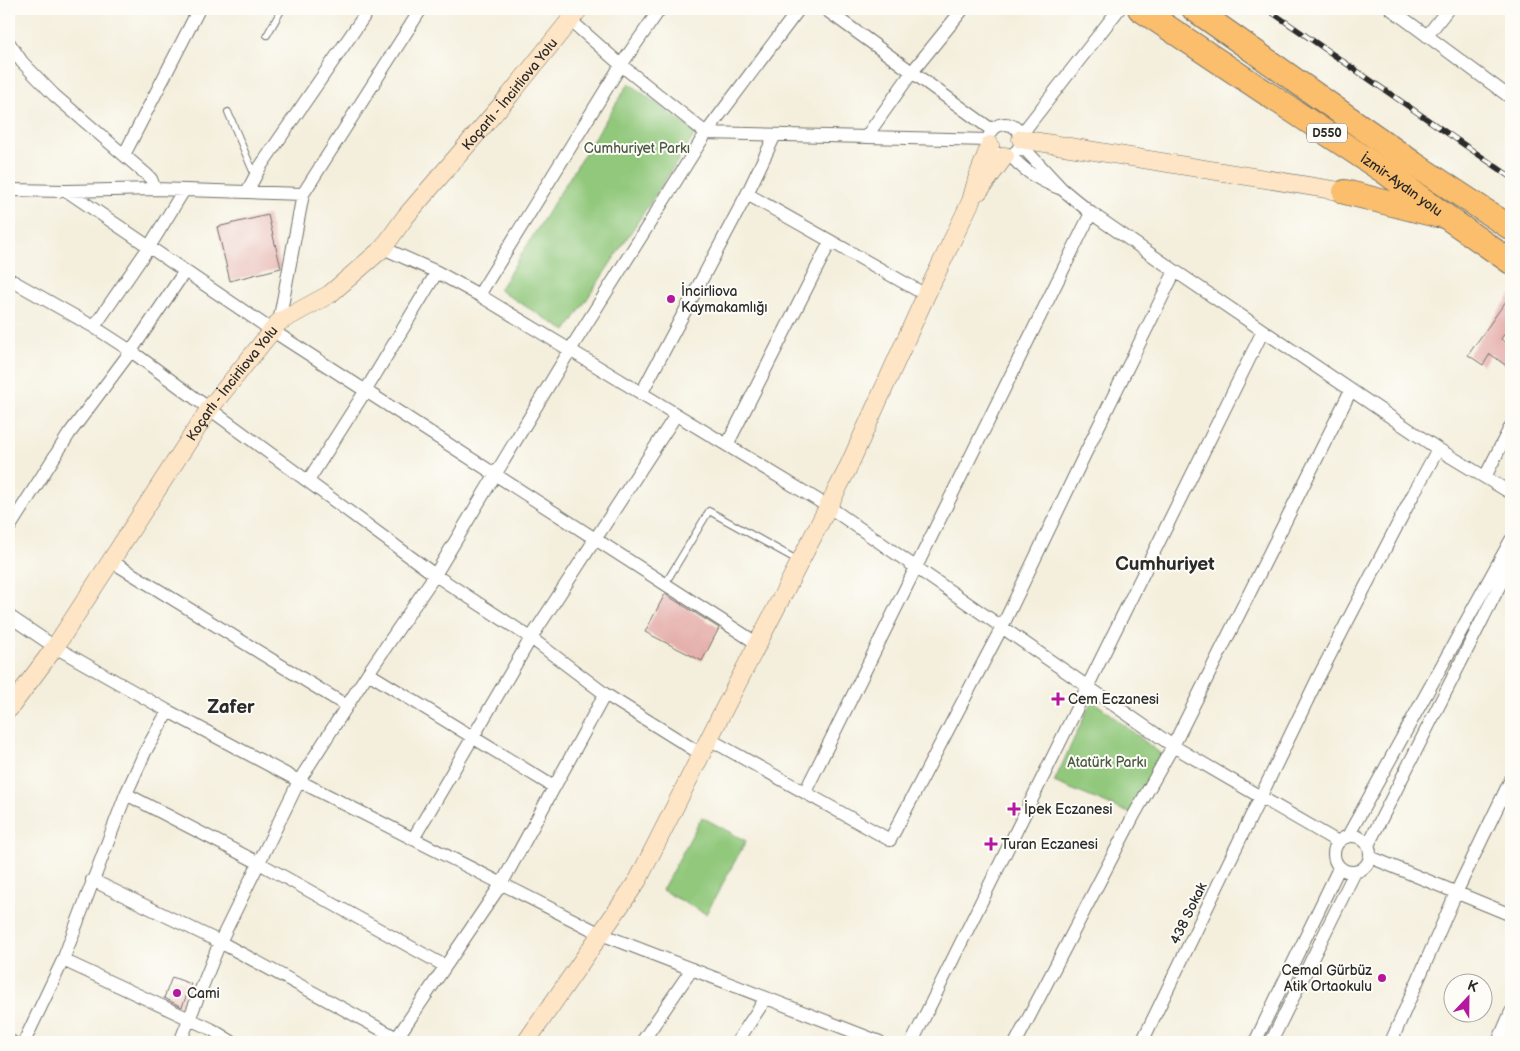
<svg xmlns="http://www.w3.org/2000/svg" width="1520" height="1051" viewBox="0 0 1520 1051" font-family="'Balsamiq Sans',sans-serif">
	<style>
		.green { fill: #91c87b; stroke: #5e7a53 }
		.building { fill: #e5afab }
		.lines { fill: none; stroke-linecap: round; stroke-linejoin: round }
		.lane-casing { stroke: #717069; stroke-width: 8 }
		.street-casing { stroke: #717069; stroke-width: 14 }
		.secondary-casing { stroke: #717069; stroke-width: 19 }
		.highway-casing { stroke: #717069; stroke-width: 26 }
		.lane { stroke: #fff; stroke-width: 6 }
		.street { stroke: #fff; stroke-width: 12 }
		.secondary { stroke: #fde5c5; stroke-width: 18 }
		.highway { stroke: #fabe6d; stroke-width: 24 }
		.rail-casing { stroke: #2b2b2b; stroke-width: 5.5 }
		.rail { stroke: #fdfcf7; stroke-width: 4; stroke-dasharray: 11; stroke-linecap: butt }
		.poi-dot { fill: #b5179e; stroke: #fdfcf7; stroke-width: 2 }
		.labels { text-anchor: middle; stroke-width: 4; stroke-linejoin: round; paint-order: stroke }
		.shield { fill: #fdfcf7; stroke: #6a6a68; stroke-width: 1 }
		.shield-label { font-size: 12px; font-weight: bold; fill: #2b2b2b }
		.street-label { font-size: 14px; fill: #2b2b2b; stroke: #fdfcf7 }
		.park-label { font-size: 14px; fill: #4a5a43; stroke: #fdfcf7 }
		.poi-label { font-size: 14px; fill: #2b2b2b; stroke: #fdfcf7; text-anchor: start }
		.district-label { font-size: 19px; font-weight: bold; fill: #2b2b2b; stroke: #fdfcf7 }
	</style>
	<rect width="100%" height="100%" fill="#fdfcf7"/>
	<filter id="ink" filterUnits="userSpaceOnUse"><feTurbulence type="fractalNoise" baseFrequency=".02" numOctaves="2"/><feDisplacementMap in="SourceGraphic" scale="10" xChannelSelector="R" yChannelSelector="G"/><feConvolveMatrix kernelMatrix="1 2 1 2 8 2 1 2 1" color-interpolation-filters="sRGB"/></filter>
	<filter id="wash" filterUnits="userSpaceOnUse"><feTurbulence type="fractalNoise" baseFrequency=".0096" numOctaves="4" result="noise"/><feDisplacementMap in="SourceGraphic" scale="20" xChannelSelector="R" yChannelSelector="G"/><feGaussianBlur stdDeviation="1.12" result="paint"/><feColorMatrix in="noise" values="0 0 0 0 0 0 0 0 0 0 0 0 0 0 0 0 0 1.4 0 .05"/><feComposite in="paint" operator="in"/></filter>
	<g filter="url(#wash)">
		<rect width="100%" height="100%" fill="#f4efdd"/>
		<path class="green" d="M629 83 696 133 566 331 499 290Z
			M1092 700 1166 758 1134 815 1054 782Z
			M702 817 746 841 706 914 662 890Z"/>
		<g id="blocks">
			<path class="building" d="M268 215 281 268 230 281 217 227Z
				M1511 294V324L1501 339 1511 346V369L1490 354 1483 365 1468 355Z
				M665 594 719 628 702 661 645 632Z
				M172 977 191 984 182 1007 164 998Z"/>
		</g>
	</g>
	<g filter="url(#ink)">
		<use href="#blocks" fill-opacity="0" stroke="#717069" stroke-width="1"/>
		<g class="lines">
			<g class="lane-casing">
				<path id="lane" d="M267 35 282 9
					M228 112 252 169 255 174
					M665 584 709 511 799 561"/>
			</g>
			<g class="street-casing">
				<path id="street" d="M799 9 706 133 570 350 829 507 1173 746 1338 842
					M825 9 992 130
					M1391 9 1511 98
					M570 20 621 65 706 133 989 140
					M1427 36 1448 9
					M9 43 22 62 54 95 146 174 151 179 155 189
					M989 140a16 16 0 1 1 32 0a16 16 0 1 1-32 0Z
					M1020 136 1119 9
					M866 137 912 72 963 9
					M1020 144 1062 189 1091 213 1175 271 1438 449 1511 493
					M124 155 199 9
					M1010 155C1025 172 1039 180 1059 188
					M9 190 67 191 155 189 303 194
					M67 191 273 331 758 644
					M247 192 260 167 369 9
					M747 194 926 295
					M9 279 94 327 131 351 435 575 531 638 605 694 701 754
					M479 295 621 65 660 9
					M279 322 303 194 421 9
					M94 327 149 247 184 190
					M641 394 747 194 775 135
					M727 445 830 242
					M1485 477 1511 426
					M308 481 366 390 437 272
					M9 528 69 434 131 351 185 271
					M111 561 347 706
					M9 616 55 647 168 711 299 781 601 934 880 1042
					M368 673 554 787
					M709 739 890 840 1002 627 1084 456 1175 271
					M805 792 1091 213
					M126 794 259 863 445 966
					M1334 854a18 18 0 1 1 36 0a18 18 0 1 1-36 0Z
					M1348 836 1511 540
					M413 839 531 638 676 415
					M1368 845 1511 563
					M1370 857 1511 915
					M92 880 220 942 397 1038
					M63 960 211 1029 232 1042
					M9 1041 12 1042
					M24 1042 63 960 126 794 145 752 168 711
					M180 1042 220 942 299 781 368 673 435 575 570 350 479 295 437 272 383 248
					M394 1042 502 883 605 694
					M642 1042 692 969
					M737 1042 766 998
					M912 1042 1263 331
					M1016 1042 1134 815 1173 746 1351 390
					M1142 1042 1317 680 1415 491 1438 449
					M1255 1042 1339 868
					M1271 1042 1355 872
					M1391 1042 1456 893 1511 779
					M1498 1042 1511 1012"/>
			</g>
			<g class="secondary-casing">
				<g id="secondary">
					<path d="M1021 139 1345 192"/>
					<path d="M979 191 1005 156"/>
					<path id="s1" d="M9 709 55 647 210 408 279 322 330 294 383 248 406 216 510 95 579 9"/>
					<path d="M526 1042 638 880 722 713 846 472 926 295 971 201 977 179 990 145"/>
				</g>
			</g>
			<g class="highway-casing">
				<g id="highway">
					<path id="s2" d="M1140 9 1385 172 1448 218 1511 262"/>
					<path d="M1194 9 1414 164 1511 228"/>
					<path d="M1345 192 1436 215"/>
				</g>
			</g>
			<use href="#lane" class="lane"/>
			<use href="#street" class="street"/>
			<use href="#secondary" class="secondary"/>
			<use href="#highway" class="highway"/>
			<g class="rail-casing">
				<path id="rail" d="M1267 9 1511 177"/>
			</g>
			<use href="#rail" class="rail"/>
		</g>
	</g>
	<g class="poi-dot">
		<circle cx="671" cy="299" r="5"/>
		<path d="M1055.5 691.5h5v5h5v5h-5v5h-5v-5h-5v-5h5z"/>
		<path d="M1011.5 801.5h5v5h5v5h-5v5h-5v-5h-5v-5h5z"/>
		<path d="M988.5 836.5h5v5h5v5h-5v5h-5v-5h-5v-5h5z"/>
		<circle cx="1382" cy="978" r="5"/>
		<circle cx="177" cy="993" r="5"/>
	</g>
	<g class="labels">
		<rect class="shield" x="1307" y="123.5" width="40" height="19" rx="4"/>
		<g class="shield-label">
			<text x="1327" y="137">D550</text>
		</g>
		<g class="street-label">
			<text dy="5" stroke="none"><textPath href="#s1" startOffset="800">Koçarlı - İncirliova Yolu</textPath></text>
			<text dy="5" stroke="none"><textPath href="#s2" startOffset="315">İzmir-Aydın yolu</textPath></text>
			<text dy="5" stroke="none"><textPath href="#s1" startOffset="395">Koçarlı - İncirliova Yolu</textPath></text>
			<text transform="translate(1188 913) rotate(-64)" y="5">438 Sokak</text>
		</g>
		<g class="park-label">
			<text x="637" y="153">Cumhuriyet Parkı</text>
			<text x="1107" y="767">Atatürk Parkı</text>
		</g>
		<g class="poi-label">
			<text x="681" y="296">İncirliova<tspan x="681" dy="16">Kaymakamlığı</tspan></text>
			<text x="1068" y="704">Cem Eczanesi</text>
			<text x="1024" y="814">İpek Eczanesi</text>
			<text x="1001" y="849">Turan Eczanesi</text>
			<text x="1372" y="975" text-anchor="end">Cemal Gürbüz<tspan x="1372" dy="16">Atik Ortaokulu</tspan></text>
			<text x="187" y="998">Cami</text>
		</g>
		<g class="district-label">
			<text x="1165" y="570">Cumhuriyet</text>
			<text x="231" y="713">Zafer</text>
		</g>
	</g>
	<rect width="1520" height="1051" fill="none" stroke="#fdfcf7" stroke-width="30"/>
	<g transform="translate(1468 998) rotate(22)"><circle r="24" fill="#fdfcf7" stroke="#a9a8a5"/>
	<path d="M0-4L9 19L0 12L-9 19Z" fill="#b5179e"/>
	<text y="-8" font-size="14" font-weight="bold" text-anchor="middle" fill="#2b2b2b">K</text>
	</g>
</svg>
